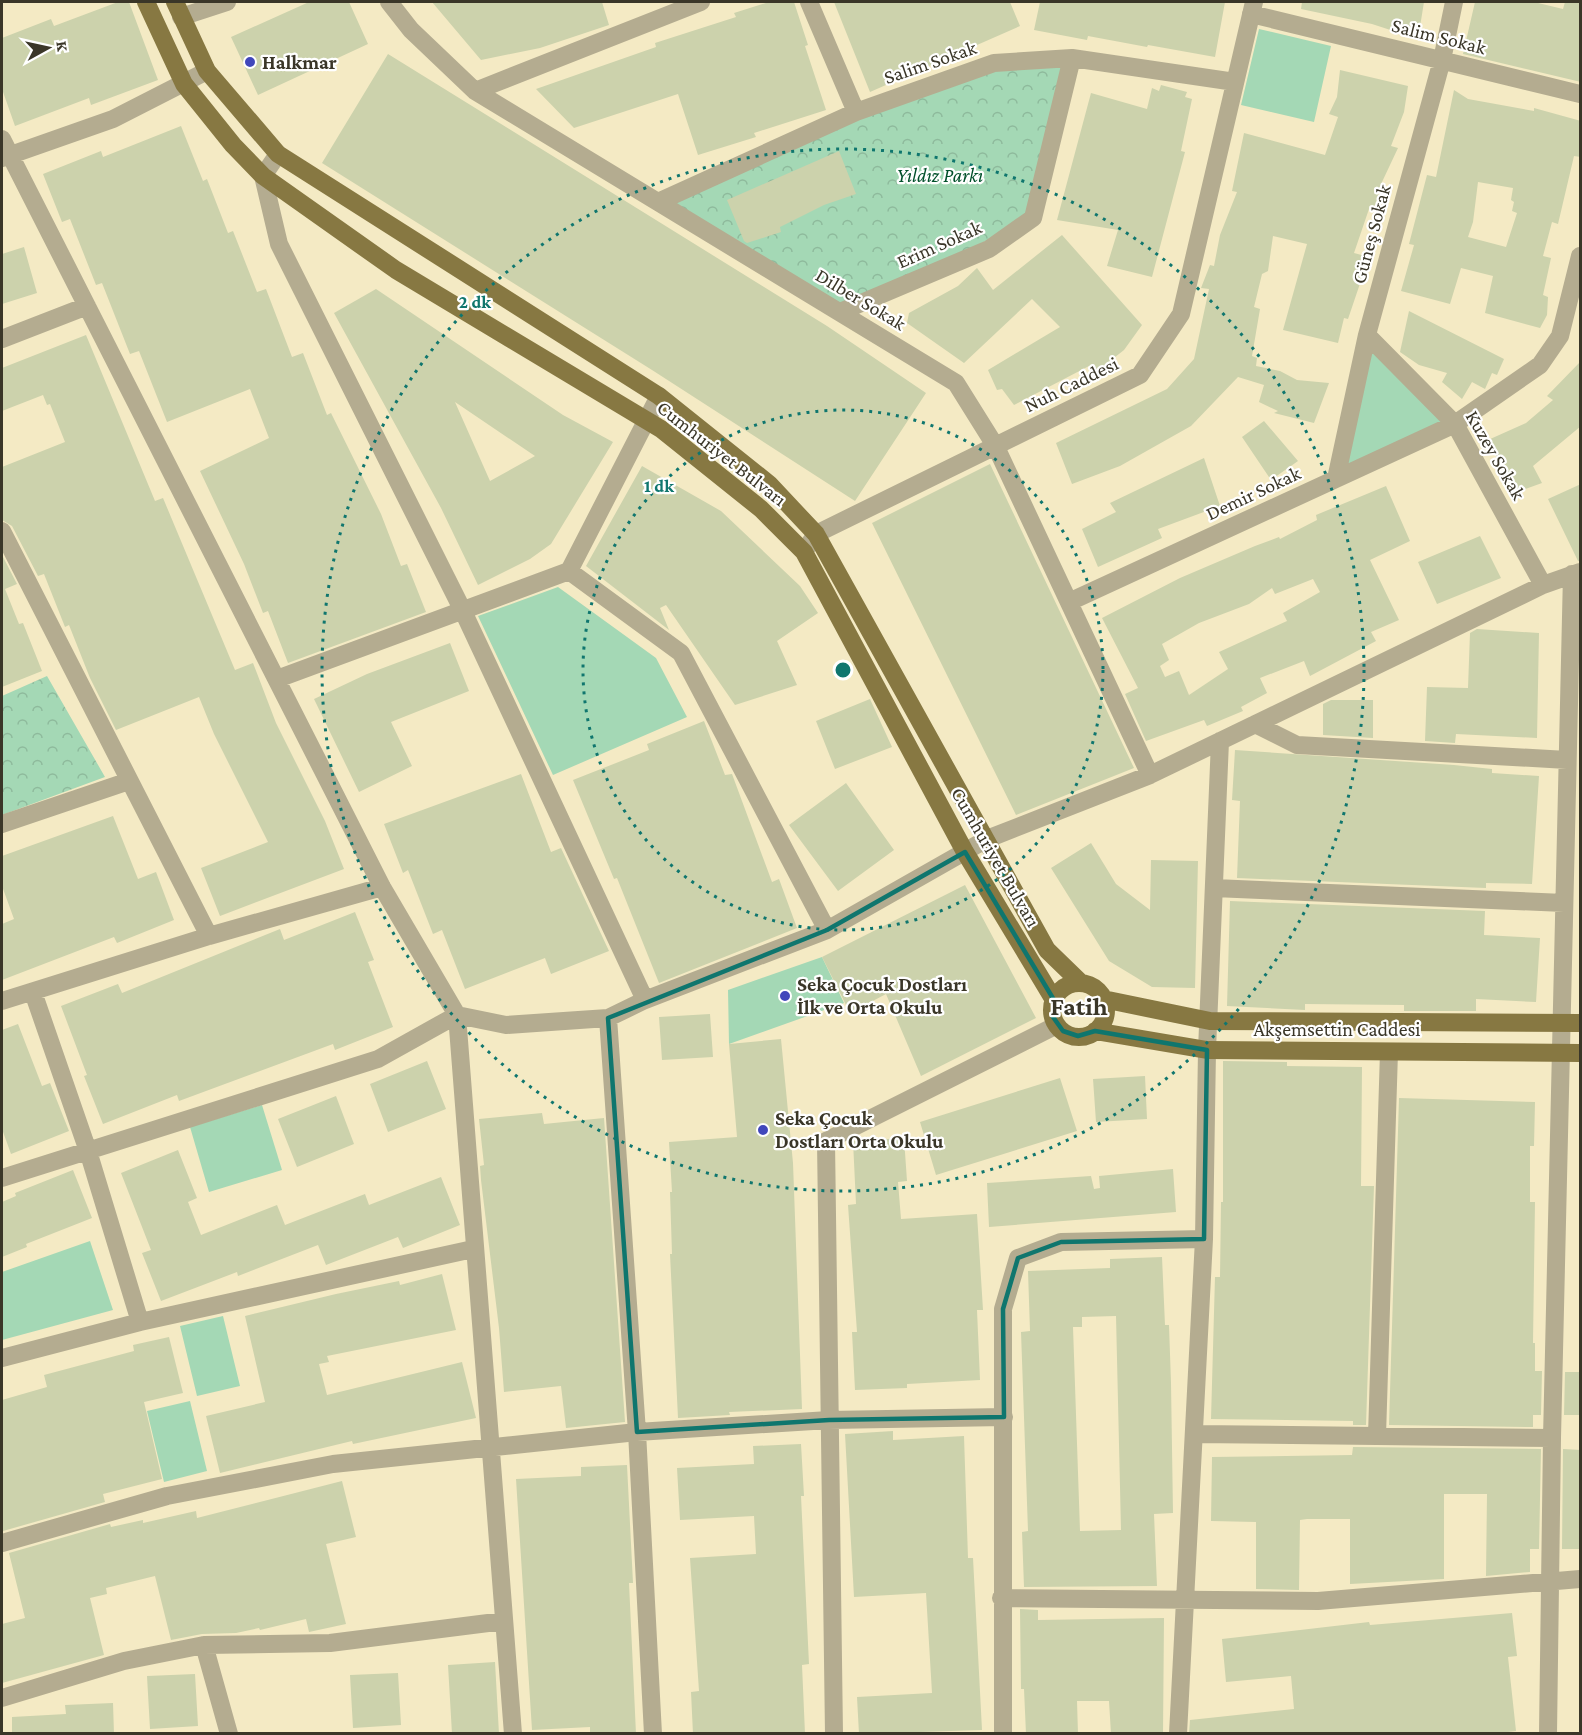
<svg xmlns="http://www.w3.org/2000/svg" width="1582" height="1735" viewBox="0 0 1582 1735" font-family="'Crimson Pro',serif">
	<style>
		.green { fill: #a4d8b5 }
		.forest { fill: url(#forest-crowns) }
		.building { fill: #ccd2ac; fill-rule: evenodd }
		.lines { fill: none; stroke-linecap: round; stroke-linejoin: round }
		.minor { stroke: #b4ac90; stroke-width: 18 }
		.major { stroke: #877842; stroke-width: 18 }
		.marked { fill: none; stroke: #0f766e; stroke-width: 4.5; stroke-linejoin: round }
		.ring { fill: none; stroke: #0f766e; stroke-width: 3; stroke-dasharray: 3 6 }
		.poi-dot { fill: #4147bb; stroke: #fff; stroke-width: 2 }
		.labels { text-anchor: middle; stroke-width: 4.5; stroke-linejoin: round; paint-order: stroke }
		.street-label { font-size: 20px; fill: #3a3628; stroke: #fff }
		.poi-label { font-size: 20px; font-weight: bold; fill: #3a3628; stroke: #fff; text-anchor: start }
		.park-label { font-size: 20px; font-style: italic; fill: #00502a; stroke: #fff }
		.district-label { font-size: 26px; font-weight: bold; fill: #3a3628; stroke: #fff }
		.centre { fill: #0f766e; stroke: #fff; stroke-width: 3 }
		.ring-label { font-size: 18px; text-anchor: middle; font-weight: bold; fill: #0f766e; stroke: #fff; stroke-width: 4.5; stroke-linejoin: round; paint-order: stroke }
	</style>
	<defs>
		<pattern id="forest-crowns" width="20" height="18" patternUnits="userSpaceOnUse" patternTransform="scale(1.5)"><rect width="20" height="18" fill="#a4d8b5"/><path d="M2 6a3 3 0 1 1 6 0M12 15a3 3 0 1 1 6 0" fill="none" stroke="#8eba9c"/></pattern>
	</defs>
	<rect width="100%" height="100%" fill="#f4eac4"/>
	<path class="green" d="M1259 29 1331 46 1314 122 1241 105Z
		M1367 335 1455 424 1336 479Z
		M558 587 656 658 687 717 553 775 478 616Z
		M822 957 844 1003 729 1044 728 990Z
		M262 1105 282 1170 209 1192 190 1127Z
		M90 1241 113 1310 2 1340V1272Z
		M223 1316 240 1386 197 1396 180 1326Z
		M190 1401 207 1471 164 1482 147 1411Z"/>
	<path class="forest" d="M1072 58 1033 218 840 312 658 202 994 63Z
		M47 676 105 777 2 815V696Z"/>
	<path class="building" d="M118 2H129L158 80 91 105 89 98 15 126 2 89V38L51 19 54 26Z
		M309 2H349L368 44 258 95 231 37Z
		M432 2H602L609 25 540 48 481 60Z
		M769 2H794L808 45 805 46 826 110 754 133 756 137 698 155 678 94 574 128 536 89 656 47 655 43 736 17 734 13Z
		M834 2H1010L1020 26 870 92Z
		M1040 2H1225L1215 57 1148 45 1147 47 1088 36 1087 40 1034 30Z
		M1302 2H1424L1418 39 1372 24 1301 9Z
		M1475 2H1534L1563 9 1565 2H1581V82L1463 54Z
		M388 54 827 326 926 393 855 501 652 370 322 163Z
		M1340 70 1408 86 1404 112 1391 146 1398 148 1382 182 1375 207 1370 206 1354 253 1369 257 1348 319 1344 318 1338 343 1283 330 1307 244 1273 236 1268 271 1262 274 1254 307 1260 309 1252 356 1257 358 1256 366 1280 371 1297 380 1329 383 1314 423 1274 413 1278 411 1259 402 1264 385 1238 377 1191 426 1120 466 1072 484 1056 443 1167 389 1194 359 1209 289 1201 288 1210 265 1214 266 1220 235 1237 192 1232 191 1244 133 1325 155 1338 117 1329 114 1337 97Z
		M1161 85 1187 92 1185 97 1192 99 1181 151 1185 152 1152 277 1107 266 1118 230 1057 220 1091 93 1147 109 1152 88 1159 91Z
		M1454 90 1468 99 1534 111V108L1581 121V157L1574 156 1558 224 1552 222 1543 256 1551 258 1543 295 1548 297 1547 315 1540 328 1485 313 1493 276 1461 268 1450 304 1401 291 1414 245 1409 244 1427 175 1436 177ZM1478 182 1513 188 1511 200 1514 202 1512 211 1517 213 1506 247 1468 237 1473 222Z
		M181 126 203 181 207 179 228 233 233 231 257 292 266 289 292 357 303 353 327 415 331 413 381 514 401 566 407 564 426 612 288 663 268 611 263 613 244 564 200 471 269 438 250 389 167 422 139 351 130 354 102 283 96 285 70 219 62 222 43 174 101 151 103 157Z
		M839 151 856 194 824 205 780 227 781 232 747 243 744 241 727 200Z
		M1062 235 1142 325 1124 350 1095 373 1089 366 1014 405 1002 389 997 390 988 370 1060 327 1032 299 964 363 907 323 909 313 958 286 977 268 993 290Z
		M24 247 37 293 2 304V254Z
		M376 289 563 415 613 442 551 544 530 559 478 585 441 508 334 313ZM455 402 535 456 490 481Z
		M1409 311 1504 359 1497 375 1492 373 1485 389 1472 382 1462 399 1442 382 1447 373 1419 365 1400 352Z
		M86 335 155 501 163 498 235 670 253 663 276 723 325 821 344 869 220 916 201 868 268 842 214 734 199 697 116 730 90 678 69 625 65 627 44 574 38 576 12 526 2 520V467L65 442 50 404 47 405 43 395 2 411V368Z
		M1581 361V426L1533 466 1542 483 1514 493 1488 440 1526 423 1553 400 1547 396Z
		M1264 421 1298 461 1271 480 1242 437Z
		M1204 458 1220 506 1158 529 1162 538 1098 567 1082 529 1116 512 1110 503Z
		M990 464 1134 768 1016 815 872 523Z
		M642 466 721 511 800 586 818 613 777 641 797 685 735 705 666 605 660 608 669 630 586 566Z
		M1581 484V561H1578L1548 499Z
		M1386 486 1410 541 1370 560 1399 620 1371 632 1376 641 1310 676 1304 661 1260 678 1267 693 1241 707 1243 711 1207 726 1204 720 1146 741 1125 694 1138 688 1102 618 1180 578 1255 546 1279 537 1280 539 1317 520 1316 515ZM1313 579 1320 592 1283 613 1287 621 1219 652 1228 669 1189 695 1179 671 1165 677 1160 666 1169 660 1162 644 1199 623 1249 604 1272 588 1275 594Z
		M1480 536 1501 578 1437 604 1418 562Z
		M2 555 17 584 5 589 19 624 23 623 42 671 2 687Z
		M1477 629 1539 633 1537 738 1456 734 1455 743 1425 741 1427 687 1468 688 1470 633Z
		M450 643 469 691 391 722 412 766 359 792 314 699 367 674Z
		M870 699 892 747 835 769 816 721Z
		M1331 700H1373V738L1323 735V704Z
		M704 721 725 775 732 774 772 882 779 879 797 928 659 983 617 878 614 879 573 780 649 750 647 744Z
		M1235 750 1454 765 1492 769V773L1539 776 1532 884 1486 883V888L1237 878 1240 801 1232 800Z
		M521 774 551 852 561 848 609 951 551 974 545 958 465 989 442 930 433 934 408 870 403 873 384 824Z
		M846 783 894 850 838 891 789 825Z
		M113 816 138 879 156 872 174 920 117 943 114 937 2 980V924L14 919 2 886V856Z
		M1091 843 1116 884 1150 910 1151 860 1198 861 1195 988 1152 987 1109 961 1051 868Z
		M965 885 1036 1018 921 1076 886 994 850 1013 822 957Z
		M1230 901 1485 911 1484 935 1540 938 1536 1002 1476 999V1011H1404V1005L1305 1004V1010L1227 1006Z
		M355 912 374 960 368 962 393 1027 335 1050 333 1044 179 1101 177 1095 103 1124 84 1076 87 1075 61 1006 118 984 122 993 280 929 284 940Z
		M710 1014 713 1057 662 1060 659 1017Z
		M18 1024 42 1086 50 1083 69 1131 11 1154 2 1129V1030Z
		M781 1039 793 1163 802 1409 729 1412 730 1415 678 1418 670 1254H672L670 1192H672L669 1142 737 1137 729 1044Z
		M427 1061 446 1109 388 1132 370 1084Z
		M1223 1061 1287 1062V1066L1362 1067 1361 1186H1374L1366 1425H1353V1421L1211 1419 1215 1277H1220L1221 1202H1223Z
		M1145 1076 1147 1119 1096 1122 1093 1079Z
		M1060 1078 1077 1131 936 1175 920 1122Z
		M336 1096 354 1144 297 1167 278 1119Z
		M1399 1098 1535 1102 1534 1146H1530V1202H1535L1533 1343H1535V1371H1542L1541 1415H1533V1427L1389 1425Z
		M542 1113 544 1124 604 1118 625 1422 566 1428 561 1386 504 1392 499 1328 481 1180 480 1166 484 1165 479 1119Z
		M904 1138 907 1181 898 1182 901 1219 977 1214 983 1310H977L980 1380 907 1384V1388L855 1390 852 1332H857L848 1205 856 1204 853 1141Z
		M178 1150 197 1198 188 1202 201 1235 277 1205 285 1225 365 1194 369 1205 441 1177 460 1225 403 1248 398 1237 326 1265 318 1245 238 1276 237 1272 161 1301 142 1253 151 1250 121 1173Z
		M1173 1169 1176 1212 989 1227 987 1183 1091 1176 1094 1189 1100 1188 1099 1176Z
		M73 1170 92 1218 26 1244 27 1247 2 1257V1202L16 1196 15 1193Z
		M1162 1257 1165 1325H1169L1171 1383 1173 1513 1154 1514 1157 1586 1024 1587 1022 1532 1028 1531 1021 1332 1030 1331 1028 1271 1110 1268V1259ZM1116 1316 1121 1530 1080 1531 1073 1327H1082V1317Z
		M442 1274 456 1330 327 1356 329 1362 319 1364 327 1395 462 1362 476 1418 353 1444 352 1441 220 1473 206 1416 265 1402 245 1316 336 1294 399 1281 400 1285Z
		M169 1337 183 1393 144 1402 162 1479 103 1494 105 1502 3 1531 2 1400 47 1387 44 1375 134 1351 133 1345Z
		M1565 1372H1581V1415H1564Z
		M893 1431V1440L964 1436 968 1558H973L982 1730 859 1734 857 1697 932 1693 926 1593 854 1597 845 1434Z
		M801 1444 804 1496H801L809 1664 802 1665 805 1734H693L691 1692 699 1691 690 1558 756 1554 754 1516 680 1520 677 1468 754 1464 753 1446Z
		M1353 1447 1541 1449 1539 1549H1530V1572L1486 1576 1487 1494H1444V1579L1350 1584V1519H1307L1300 1520 1299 1590 1256 1589V1522L1211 1521 1212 1457 1352 1455Z
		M1563 1449 1581 1450V1549H1562Z
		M627 1465 633 1583H629L636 1734H590V1727L532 1730 516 1479 581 1476V1467Z
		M342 1481 356 1537 326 1544 346 1624 309 1632 306 1619 260 1630 259 1628 236 1633 202 1634 171 1640 155 1576 106 1588 107 1594 90 1598 104 1655 2 1683V1624L25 1618 9 1553 110 1524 111 1527 143 1520V1523L196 1511 197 1518Z
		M1020 1609 1038 1610V1620L1164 1618 1163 1734H1111L1109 1701H1077L1078 1734H1026L1024 1689H1021Z
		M1512 1613 1517 1656 1508 1657 1516 1731 1492 1734H1189L1190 1720 1294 1709 1291 1676 1226 1682 1222 1639 1369 1622 1370 1625Z
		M495 1662 499 1734H452L448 1665Z
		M398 1673 401 1725 353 1728 350 1675Z
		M195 1674 198 1726 150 1729 147 1676Z
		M113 1703 114 1734H12V1717L66 1714 65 1705Z"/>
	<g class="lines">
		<path class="minor" d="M389 2 411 30 475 91 956 383 996 447 1150 775
			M809 2 856 112
			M1251 14 1580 94
			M181 17 227 2
			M475 91 701 2
			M2 139 382 887 457 1015 506 1025 608 1018 645 1000 827 930 987 839 1150 775 1543 585 1580 572
			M278 154 263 176 279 244 462 609 645 1000
			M2 158 113 119 207 71
			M658 202 856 112 994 63 1072 58 1235 82
			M840 312 989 249 1033 218 1072 58
			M1367 335 1455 424 1543 585
			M2 339 87 306
			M1336 479 1367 335 1442 60 1454 2
			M2 531 209 936
			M808 546 816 534 1140 375 1181 314 1254 2
			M569 571 659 396
			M1069 602 1455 424 1540 365 1560 336 1580 256
			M277 679 569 571 681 653 827 930
			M1255 724 1297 745 1567 760
			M2 824 129 781
			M1214 888 1564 903
			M33 992 88 1151 140 1322
			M2 1001 209 936 382 887
			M608 1018 637 1432 653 1734
			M2 1178 378 1059 457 1015 513 1734
			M2 1358 140 1322 473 1249
			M1194 1434 1552 1438
			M1377 1436 1389 1052
			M2 1543 167 1496 333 1464 637 1432 829 1420 1004 1417
			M1001 1598 1318 1601 1580 1579
			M204 1645 229 1734
			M2 1698 124 1661 204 1645 330 1643 504 1621
			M834 1734 826 1141 1057 1025
			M1003 1734V1309L1018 1258 1061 1242 1204 1239
			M1178 1734 1204 1239 1207 1050 1220 741
			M1548 1734 1552 1438 1572 574"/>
		<path class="major" d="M146 2 184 84 233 145 263 176 396 270 661 429 761 509 804 552 965 852 1054 1000
			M175 2 207 71 278 154 659 396 769 484 816 534 1047 950 1081 983
			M1052 1010a27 27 0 1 1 54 0a27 27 0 1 1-54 0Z
			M1103 999 1210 1021 1580 1023
			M1095 1031 1207 1050 1580 1053"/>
	</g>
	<path class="marked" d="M965 852 1054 1000 1053 1017 1063 1031 1078 1036 1095 1031 1207 1050 1204 1239 1061 1242 1018 1258 1003 1309 1004 1417 829 1420 637 1432 608 1018 827 930Z"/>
	<g class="ring">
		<circle cx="843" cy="670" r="260"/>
		<circle cx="843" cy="670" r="521"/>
	</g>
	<g class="poi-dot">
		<circle cx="250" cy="62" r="6"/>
		<circle cx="785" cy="996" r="6"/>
		<circle cx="763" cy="1130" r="6"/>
	</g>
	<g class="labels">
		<g class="street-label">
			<text transform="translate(1439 36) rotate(14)" y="7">Salim Sokak</text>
			<text transform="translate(930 62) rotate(-19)" y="7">Salim Sokak</text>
			<text transform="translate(1371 234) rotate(-75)" y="7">Güneş Sokak</text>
			<text transform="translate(939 244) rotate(-24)" y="7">Erim Sokak</text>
			<text transform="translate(861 299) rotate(31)" y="7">Dilber Sokak</text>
			<text transform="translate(1071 384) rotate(-26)" y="7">Nuh Caddesi</text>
			<text transform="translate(722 453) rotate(38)" y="7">Cumhuriyet Bulvarı</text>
			<text transform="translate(1496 455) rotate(60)" y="7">Kuzey Sokak</text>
			<text transform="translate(1253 493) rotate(-25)" y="7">Demir Sokak</text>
			<text transform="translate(996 857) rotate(60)" y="7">Cumhuriyet Bulvarı</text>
			<text x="1337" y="1036">Akşemsettin Caddesi</text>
		</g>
		<g class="poi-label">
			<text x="262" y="69">Halkmar</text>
			<text x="797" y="991">Seka Çocuk Dostları<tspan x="797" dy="23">İlk ve Orta Okulu</tspan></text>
			<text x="775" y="1125">Seka Çocuk<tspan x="775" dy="23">Dostları Orta Okulu</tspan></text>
		</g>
		<g class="park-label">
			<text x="940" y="182">Yıldız Parkı</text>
		</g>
		<g class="district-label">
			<text x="1079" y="1015">Fatih</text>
		</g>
	</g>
	<circle cx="843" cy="670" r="9" class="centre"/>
	<g class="ring-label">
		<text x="475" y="308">2 dk</text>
		<text x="659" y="492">1 dk</text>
	</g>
	<rect width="1582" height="1735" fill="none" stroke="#3a3628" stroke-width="6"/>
	<g transform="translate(48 48) rotate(82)" stroke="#ffffff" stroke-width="4.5" paint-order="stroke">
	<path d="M0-4.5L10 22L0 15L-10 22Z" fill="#3a3628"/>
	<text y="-9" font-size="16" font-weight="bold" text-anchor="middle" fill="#3a3628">K</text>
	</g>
</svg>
